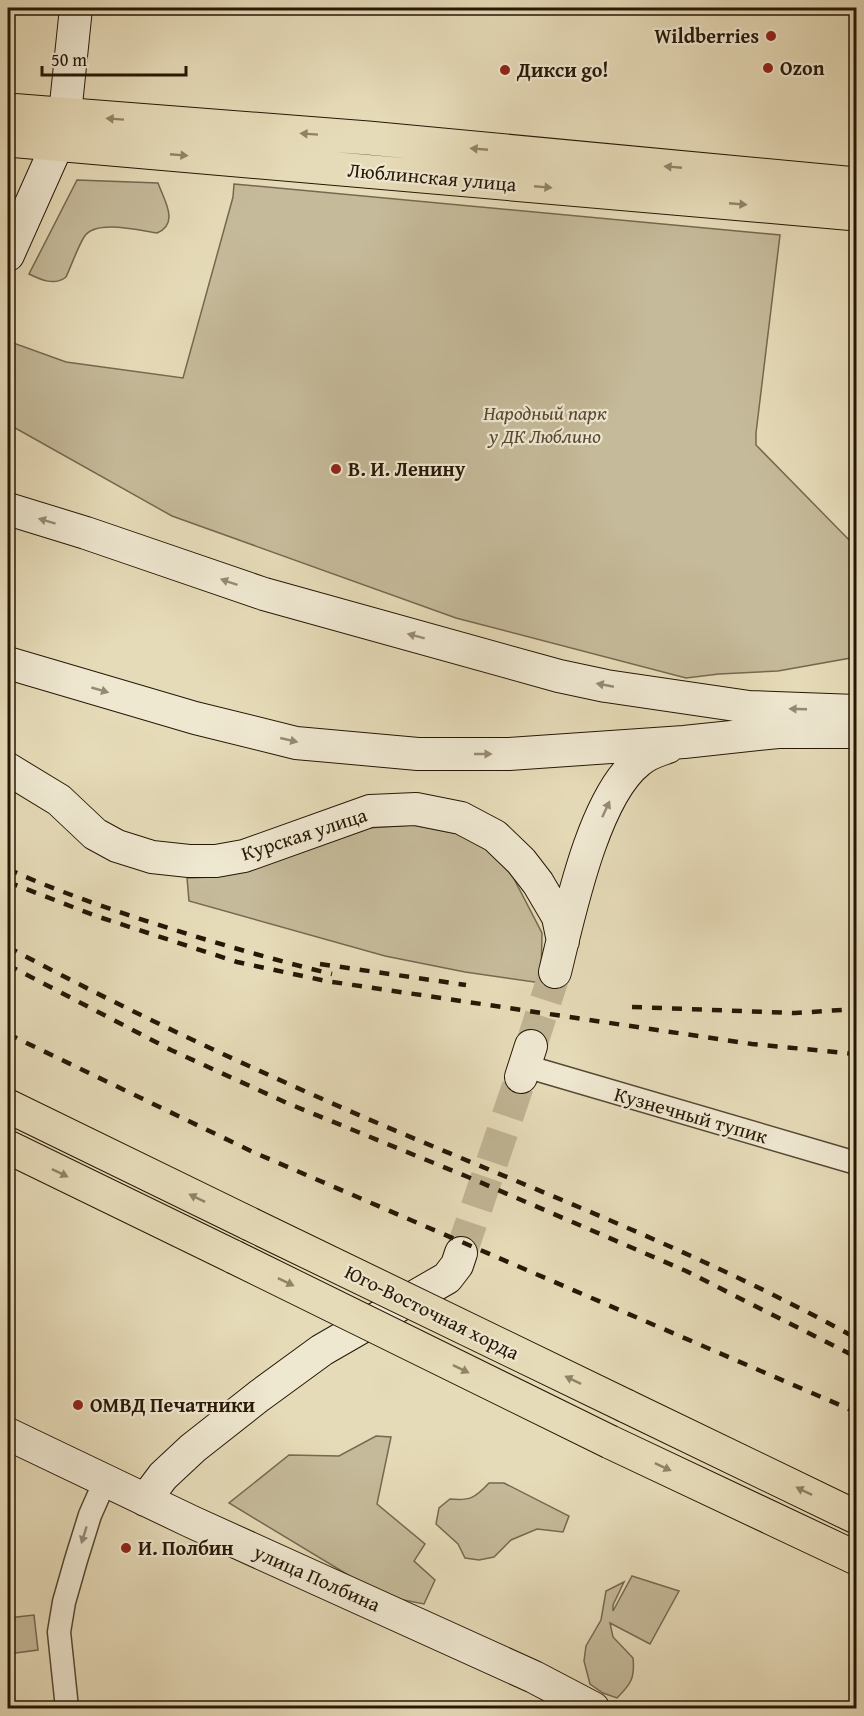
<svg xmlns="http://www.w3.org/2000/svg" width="864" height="1716" viewBox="0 0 864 1716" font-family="'Gentium Book Plus',serif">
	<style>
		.green { fill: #c5ba9a; stroke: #766850; stroke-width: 1.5 }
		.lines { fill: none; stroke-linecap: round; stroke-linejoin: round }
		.secondary-tunnel { stroke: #c0b494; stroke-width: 32; stroke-dasharray: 32 16; stroke-linecap: butt }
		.street-casing { stroke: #564832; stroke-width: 25 }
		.secondary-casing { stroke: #261705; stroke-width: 34 }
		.primary-casing { stroke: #261705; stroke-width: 35 }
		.street { stroke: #efe8d1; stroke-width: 22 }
		.secondary { stroke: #efe8d1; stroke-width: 32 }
		.primary { stroke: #e6dbb8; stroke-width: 33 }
		.rail { stroke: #261705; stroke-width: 4.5; stroke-dasharray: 10 10; stroke-linecap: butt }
		.primary-bridge-casing { stroke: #261705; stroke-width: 35; stroke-linecap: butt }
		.primary-bridge { stroke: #e6dbb8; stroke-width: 33 }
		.oneway { fill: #908367 }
		.oneway2 { fill: #958a75 }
		.poi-dot { fill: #8f2418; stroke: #efe8d1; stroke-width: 2 }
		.labels { text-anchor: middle; stroke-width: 4.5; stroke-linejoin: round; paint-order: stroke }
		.poi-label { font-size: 20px; font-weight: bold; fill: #261705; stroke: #efe8d1; text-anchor: start }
		.street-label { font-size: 20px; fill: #261705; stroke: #efe8d1 }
		.park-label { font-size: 20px; font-style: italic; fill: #564832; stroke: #efe8d1 }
	</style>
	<rect width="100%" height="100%" fill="#e6dbb8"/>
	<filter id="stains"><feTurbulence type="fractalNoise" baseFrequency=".00333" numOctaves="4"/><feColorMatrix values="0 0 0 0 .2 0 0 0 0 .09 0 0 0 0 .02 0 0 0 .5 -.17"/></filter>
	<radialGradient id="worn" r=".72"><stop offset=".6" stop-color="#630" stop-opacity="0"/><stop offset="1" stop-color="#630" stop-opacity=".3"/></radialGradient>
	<path class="green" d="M77 180 158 183C164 200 180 223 157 233 138 230 95 219 84 237 77 249 72 264 66 277 55 286 41 280 29 274Z
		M234 184 780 235 756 433V445L856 547V657L778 671 719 674 686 678 456 618 172 516 8 424V341L66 362 183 378 233 197Z
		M413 825 459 834 492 852 513 877 542 933 541 983 465 972 385 956 189 901 187 878 214 877 241 872 368 828Z
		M376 1436 391 1437 377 1504 425 1544 414 1561 435 1580 424 1604 383 1596 229 1503 289 1455 339 1456Z
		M489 1483H504L569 1516 563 1532 537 1529 511 1540 494 1557 479 1560 465 1558 458 1544 436 1524 439 1508 450 1499C470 1501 475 1498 489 1483Z
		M632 1576 679 1591 650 1644 610 1623 613 1637 633 1658C635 1678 631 1684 617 1698L603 1693 590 1684 584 1661 586 1646 601 1620 606 1591 624 1582 613 1605V1611Z
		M34 1615 38 1650 8 1654V1618Z"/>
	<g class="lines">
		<path class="secondary-tunnel" d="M531 1046 555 972
			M461 1253 521 1077"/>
		<g class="street-casing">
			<path id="street" d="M525 1066 856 1163
				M67 1708 59 1632 64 1602 76 1560 90 1515 105 1481"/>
		</g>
		<g class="secondary-casing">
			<path id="secondary" d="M8 255 58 143 65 114 76 8
				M8 509 86 533 264 594 559 676 606 686 749 707 856 711
				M8 663 195 718 296 743 418 754H509L684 742 778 732H850
				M8 769 59 800 95 834 117 846 152 857 189 861H216L244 856 370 811 416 809 461 818 495 836 521 861 538 883 558 917 563 941
				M555 972C569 916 593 797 639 761 648 753 657 751 668 747
				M521 1077 531 1046
				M8 1434 192 1522 534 1677 593 1708
				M145 1500 163 1476 193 1448 259 1396 322 1350 447 1278 457 1265 461 1253"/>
		</g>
		<g class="primary-casing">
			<path id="primary" d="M8 110 368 138 856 184
				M8 140 856 214
				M8 1106 250 1224
				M8 1147 234 1257
				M626 1406 856 1517
				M610 1442 856 1558"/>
		</g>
		<use href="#street" class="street"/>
		<use href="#secondary" class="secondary"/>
		<use href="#primary" class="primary"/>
		<path class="rail" d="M8 869C49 888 93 903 137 918 202 939 266 958 332 974
			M8 882 96 916 237 962 326 981 752 1044 856 1054
			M8 947C125 1010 246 1066 368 1119 532 1189 700 1252 856 1338
			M320 964 466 985
			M8 965 171 1050 287 1103 468 1177 686 1271 856 1357
			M632 1007 795 1013 856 1009
			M8 1034 253 1152 856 1412"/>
		<g class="primary-bridge-casing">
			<path id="primary-bridge" d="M250 1224 626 1406
				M234 1257 610 1442"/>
		</g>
		<use href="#primary-bridge" class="primary-bridge"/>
	</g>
	<defs><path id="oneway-solid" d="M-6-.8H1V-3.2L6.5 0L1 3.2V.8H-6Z" transform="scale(1.5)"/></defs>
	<g class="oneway">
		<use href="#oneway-solid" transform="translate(115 119) rotate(-176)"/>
		<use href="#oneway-solid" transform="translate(309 134) rotate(-176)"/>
		<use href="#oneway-solid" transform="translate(479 149) rotate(-175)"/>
		<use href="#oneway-solid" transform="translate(179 155) rotate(5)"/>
		<use href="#oneway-solid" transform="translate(673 167) rotate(-175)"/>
		<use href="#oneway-solid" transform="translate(543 187) rotate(5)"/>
		<use href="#oneway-solid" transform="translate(738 204) rotate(5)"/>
		<use href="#oneway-solid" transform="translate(60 1173) rotate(26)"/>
		<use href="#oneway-solid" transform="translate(197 1198) rotate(-154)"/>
		<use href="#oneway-solid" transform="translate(286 1282) rotate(26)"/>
		<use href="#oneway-solid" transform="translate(461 1369) rotate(26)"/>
		<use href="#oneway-solid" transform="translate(573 1380) rotate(-154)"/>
		<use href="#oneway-solid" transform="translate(663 1467) rotate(25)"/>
		<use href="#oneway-solid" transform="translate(804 1491) rotate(-154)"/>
	</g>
	<g class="oneway2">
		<use href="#oneway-solid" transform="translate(47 521) rotate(-163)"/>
		<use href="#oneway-solid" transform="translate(229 582) rotate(-161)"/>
		<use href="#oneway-solid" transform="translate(416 636) rotate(-165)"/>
		<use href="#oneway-solid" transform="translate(605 685) rotate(-169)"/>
		<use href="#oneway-solid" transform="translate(100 690) rotate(16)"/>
		<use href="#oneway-solid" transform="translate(798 709) rotate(-178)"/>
		<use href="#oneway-solid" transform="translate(289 740) rotate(13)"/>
		<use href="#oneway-solid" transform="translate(483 754)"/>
		<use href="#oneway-solid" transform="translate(606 809) rotate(-65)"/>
		<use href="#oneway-solid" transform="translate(84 1535) rotate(107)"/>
	</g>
	<g class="poi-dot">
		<circle cx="771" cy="36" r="6"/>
		<circle cx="768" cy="68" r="6"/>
		<circle cx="505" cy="70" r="6"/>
		<circle cx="336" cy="469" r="6"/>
		<circle cx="78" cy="1405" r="6"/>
		<circle cx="126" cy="1548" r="6"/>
	</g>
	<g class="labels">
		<g class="poi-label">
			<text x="759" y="43" text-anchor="end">Wildberries</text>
			<text x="780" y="75">Ozon</text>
			<text x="517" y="77">Дикси go!</text>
			<text x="348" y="476">В. И. Ленину</text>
			<text x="90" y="1412">ОМВД Печатники</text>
			<text x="138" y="1555">И. Полбин</text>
		</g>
		<g class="street-label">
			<text transform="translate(432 177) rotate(5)" y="7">Люблинская улица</text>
			<text transform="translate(304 834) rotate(-18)" y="7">Курская улица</text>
			<text transform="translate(691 1115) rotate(16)" y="7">Кузнечный тупик</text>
			<text transform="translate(432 1312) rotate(26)" y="7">Юго-Восточная хорда</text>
			<text transform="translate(317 1578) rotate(24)" y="7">улица Полбина</text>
		</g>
		<g class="park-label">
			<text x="545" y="420">Народный парк<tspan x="545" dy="23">у ДК Люблино</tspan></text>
		</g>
	</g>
	<rect width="864" height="1716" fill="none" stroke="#e6dbb8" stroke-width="30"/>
	<rect x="9" y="9" width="846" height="1698" fill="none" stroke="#261705" stroke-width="3"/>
	<rect x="15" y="15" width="834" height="1686" fill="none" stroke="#261705" stroke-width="1.5"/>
	<path d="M42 66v9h144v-9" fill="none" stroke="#261705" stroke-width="3"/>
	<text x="51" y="66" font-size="18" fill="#261705" stroke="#efe8d1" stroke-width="4.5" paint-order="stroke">50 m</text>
	<rect width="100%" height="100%" filter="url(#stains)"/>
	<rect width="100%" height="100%" fill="url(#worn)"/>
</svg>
